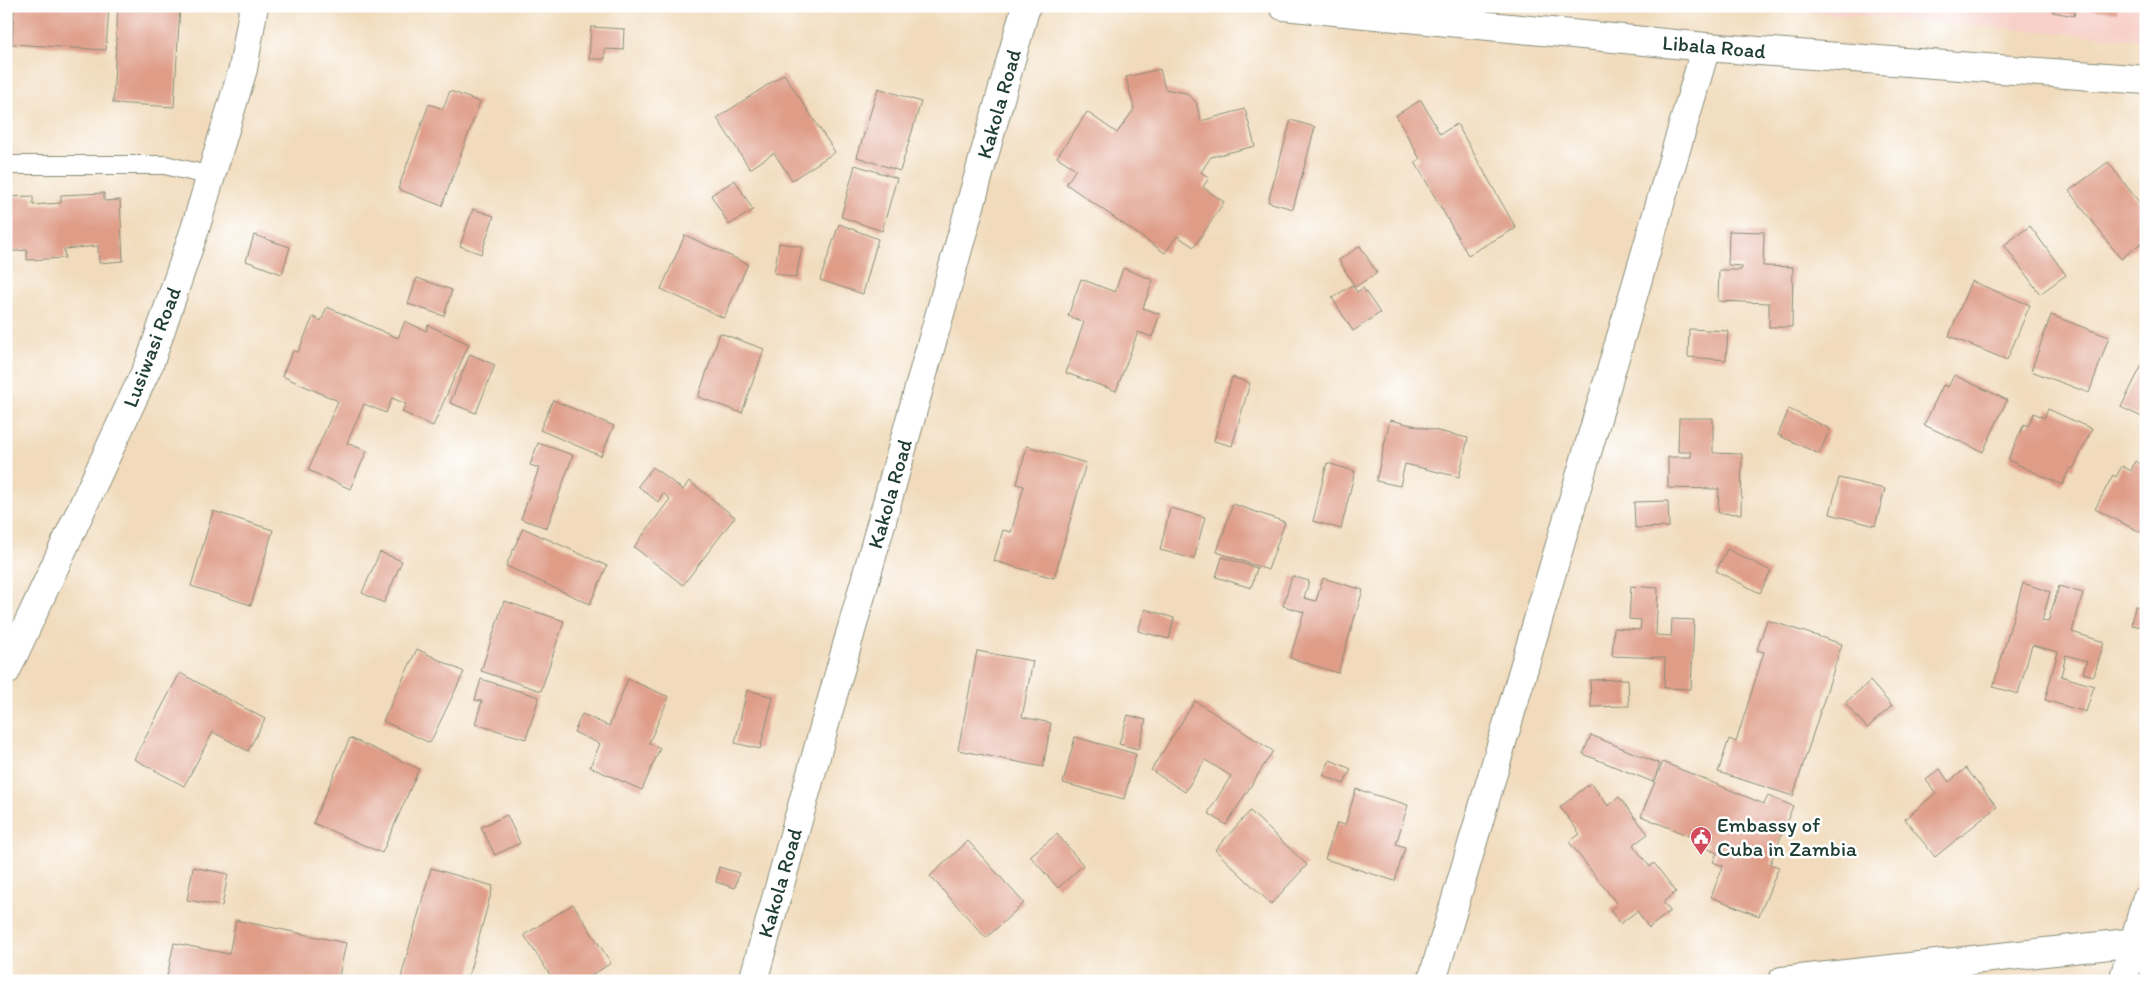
<svg xmlns="http://www.w3.org/2000/svg" width="2152" height="987" viewBox="0 0 2152 987" font-family="Itim,sans-serif">
	<style>
		.built { fill: #f7d0c9 }
		.building { fill: #df9d88 }
		.lines { fill: none; stroke-linecap: round; stroke-linejoin: round }
		.lane-casing { stroke: #888c78; stroke-width: 20 }
		.street-casing { stroke: #888c78; stroke-width: 30 }
		.lane { stroke: #fff; stroke-width: 18 }
		.street { stroke: #fff; stroke-width: 28 }
		.labels { text-anchor: middle; stroke-width: 5; stroke-linejoin: round; paint-order: stroke }
		.street-label { font-size: 21px; fill: #1f3d34; stroke: #fff }
		.poi-label { font-size: 21px; fill: #1f3d34; stroke: #fff; text-anchor: start }
	</style>
	<rect width="100%" height="100%" fill="#fff"/>
	<filter id="ink" filterUnits="userSpaceOnUse"><feTurbulence type="fractalNoise" baseFrequency=".02" numOctaves="2"/><feDisplacementMap in="SourceGraphic" scale="10" xChannelSelector="R" yChannelSelector="G"/><feConvolveMatrix kernelMatrix="1 2 1 2 8 2 1 2 1" color-interpolation-filters="sRGB"/></filter>
	<filter id="wash" filterUnits="userSpaceOnUse"><feTurbulence type="fractalNoise" baseFrequency=".0096" numOctaves="4" result="noise"/><feDisplacementMap in="SourceGraphic" scale="20" xChannelSelector="R" yChannelSelector="G"/><feGaussianBlur stdDeviation="1.12" result="paint"/><feColorMatrix in="noise" values="0 0 0 0 0 0 0 0 0 0 0 0 0 0 0 0 0 1.4 0 .05"/><feComposite in="paint" operator="in"/></filter>
	<g filter="url(#wash)">
		<rect width="100%" height="100%" fill="#f1dbbc"/>
		<path class="built" d="M1736 6H2146V40Z"/>
		<g id="blocks">
			<path class="building" d="M14 6H109L106 50 12 44Z
				M118 6H180L174 107 113 103Z
				M2054 6H2076L2074 16 2053 12Z
				M2083 6H2118L2117 12 2082 9Z
				M591 27 624 29 623 50 605 49V59H589Z
				M1160 69 1165 89 1186 93 1196 102 1201 121 1245 109 1255 146 1211 157 1201 172 1209 178 1203 187 1224 202 1194 247 1177 236 1165 253 1066 184 1076 169 1057 157 1087 112 1117 133 1134 109 1126 77Z
				M784 74 835 152 792 180 774 153 750 169 717 118Z
				M878 88 921 102 900 171 857 157Z
				M450 91 480 102 442 206 398 189 429 104 443 109Z
				M1421 100 1440 134 1457 124 1516 228 1468 255 1415 162 1420 159 1396 115Z
				M1291 120 1315 127 1293 209 1268 202Z
				M2108 162 2146 211V239L2121 259 2069 191Z
				M855 165 897 178 882 231 841 217Z
				M735 180 753 210 729 225 711 195Z
				M104 193V201L120 200 123 261 99 263 98 246 64 249 65 258 27 260V250L6 252V197L33 196V205L61 203V195Z
				M473 209 494 216 481 254 460 246Z
				M839 224 878 239 863 294 820 280Z
				M2030 226 2066 275 2040 294 2004 245Z
				M1729 231 1764 232 1763 266 1793 267 1792 327H1769V303L1718 301 1719 270H1741L1742 266 1728 265Z
				M254 235 290 247 282 274 246 261Z
				M685 235 748 264 724 318 661 289Z
				M779 243 802 247 796 278 774 273Z
				M1360 246 1377 273 1355 287 1339 260Z
				M1123 268 1153 280 1143 308 1160 314 1152 337 1138 332 1116 391 1066 373 1084 322 1068 316 1081 279 1115 292Z
				M417 278 452 290 444 316 408 304Z
				M1971 281 2030 305 2007 360 1949 336Z
				M1352 285 1357 292 1363 288 1380 313 1353 331 1332 298Z
				M327 307 398 338 405 321 426 331 428 325 469 344 433 426 402 412 406 404 392 398 386 413 364 404 347 443 367 451 350 489 308 470 338 401 282 376 293 351 298 352 313 317 321 321Z
				M2051 315 2109 337 2089 393 2031 371Z
				M1689 329 1728 331 1726 360 1688 357Z
				M720 333 764 349 742 413 698 397Z
				M470 354 495 365 476 413 450 403Z
				M2146 357V419L2121 407Z
				M1954 375 2007 400 1983 452 1924 425 1943 385 1948 387Z
				M1232 377 1250 383 1232 446 1214 441Z
				M553 400 614 426 601 456 540 430Z
				M1789 409 1830 429 1819 454 1778 435Z
				M2048 409 2092 429 2073 469 2070 468 2062 485 2008 460 2024 424 2028 426 2034 413 2044 418Z
				M1679 418H1713V453L1742 454 1741 514 1718 513 1719 489 1668 488V457H1691V452H1678Z
				M1390 420 1468 438 1459 477 1405 464 1400 486 1376 481Z
				M538 443 573 455 547 528 521 519 539 468 530 465Z
				M1027 446 1086 463 1054 578 994 561 1003 530 1011 532 1024 486 1017 484Z
				M2135 461 2146 467V535L2095 509 2113 475 2116 477 2122 466 2131 471Z
				M1327 463 1355 471 1341 529 1313 521Z
				M653 467 683 490 689 481 735 517 683 585 634 547 670 499 663 493 658 502 638 486Z
				M1839 478 1885 489 1875 526 1830 514Z
				M1668 501 1669 527 1635 528 1634 502Z
				M1233 504 1285 522 1268 570 1217 552Z
				M1170 508 1205 517 1194 559 1160 550Z
				M213 511 273 530 251 605 191 586Z
				M523 528 607 566 590 604 506 566Z
				M1727 549 1771 571 1760 593 1716 571Z
				M380 552 402 561 384 603 362 593Z
				M1222 557 1257 568 1251 588 1216 577Z
				M1292 576 1309 581 1304 598 1316 601 1323 578 1363 590 1338 673 1290 658 1304 612 1283 606Z
				M2023 583 2050 592 2042 621 2048 622 2059 586 2083 593 2072 632 2104 642 2094 676 2083 673 2087 661 2066 655 2061 676 2094 686 2086 712 2045 700 2058 652 2032 645 2018 694 1993 687Z
				M1631 586 1658 588 1656 635 1671 636 1672 619 1694 620 1691 689 1664 688 1665 658 1612 656 1614 628 1640 630 1641 620 1629 619Z
				M504 601 564 621 541 691 481 671Z
				M2135 606 2146 608V628L2132 625Z
				M1145 609 1174 618 1169 639 1138 631Z
				M1767 620 1842 644 1793 796 1718 772 1729 739 1736 742 1764 652 1757 650Z
				M417 649 464 672 430 743 383 721Z
				M977 651 1033 661 1022 717 1051 723 1043 767 958 750Z
				M180 673 265 719 248 751 213 732 184 786 134 759Z
				M481 679 539 697 526 739 475 724 482 701 475 700Z
				M628 679 669 697 649 743 660 748 642 790 590 767 600 744 574 732 582 714 609 726Z
				M1628 679 1629 706 1591 707 1590 680Z
				M1870 681 1892 706 1867 728 1845 703Z
				M747 690 773 697 760 749 735 743Z
				M1195 701 1273 751 1226 825 1208 813 1231 776 1205 760 1185 792 1151 770Z
				M1128 715 1146 720 1138 749 1119 744Z
				M1591 735 1660 764 1653 782 1583 754Z
				M1075 737 1136 754 1124 799 1063 783Z
				M350 738 419 769 382 853 313 823Z
				M1330 760 1351 769 1344 784 1323 775Z
				M1663 762 1764 804 1768 796 1793 806 1770 864 1779 867 1759 916 1711 897 1723 866 1713 862 1717 853 1706 848 1708 844 1641 816Z
				M1966 768 1997 807 1935 857 1905 819 1936 793 1926 780 1940 769 1949 782Z
				M1591 783 1608 806 1619 797 1648 834 1633 845 1650 867 1654 863 1676 892 1663 902 1670 911 1649 928 1637 911 1620 924 1610 910 1617 904 1569 842 1580 834 1560 807Z
				M1356 789 1408 805 1396 844 1405 847 1395 881 1325 859 1337 823 1345 825Z
				M1250 811 1307 865 1271 904 1215 850Z
				M507 815 520 843 495 855 481 827Z
				M1057 834 1083 865 1058 888 1030 856Z
				M968 841 1024 903 986 938 930 876Z
				M193 867 228 874 222 906 187 900Z
				M719 867 739 873 735 888 716 882Z
				M431 868 493 886 467 981H400Z
				M573 904 611 963 583 981H554L524 935Z
				M236 920 346 943 338 981H166L174 943 229 954Z"/>
		</g>
	</g>
	<g filter="url(#ink)">
		<use href="#blocks" fill-opacity="0" stroke="#888c78" stroke-width="1"/>
		<g class="lines">
			<g class="lane-casing">
				<path id="lane" d="M6 165H165L211 176"/>
			</g>
			<g class="street-casing">
				<path id="street" d="M1283 6 1706 47 2146 80
					M6 671 150 362 195 229 243 69 254 6
					M753 981 1026 6
					M1432 981 1706 47
					M1782 981 2146 941
					M2123 981 2146 900"/>
			</g>
			<use href="#lane" class="lane"/>
			<use href="#street" class="street"/>
		</g>
	</g>
	<defs>
		<g id="civic-pin" transform="scale(1.125)"><path d="M0 17L-7.5 6A9.5 9.5 0 1 1 7.5 6Z" fill="#d1495b" stroke="#fff"/><path d="M-.6-6.5H3V-4.5H.6V-3L4-1V1h2V6H-6V1h2V-1L-.6-3ZM-1.2 2.5V6h2.4V2.5Z" fill="#fff"/></g>
	</defs>
	<g fill-rule="evenodd">
		<use href="#civic-pin" x="1701" y="837"/>
	</g>
	<g class="labels">
		<g class="street-label">
			<text transform="translate(1714 47) rotate(5)" y="7">Libala Road</text>
			<text transform="translate(999 104) rotate(-74)" y="7">Kakola Road</text>
			<text transform="translate(152 347) rotate(-69)" y="7">Lusiwasi Road</text>
			<text transform="translate(890 494) rotate(-74)" y="7">Kakola Road</text>
			<text transform="translate(780 883) rotate(-74)" y="7">Kakola Road</text>
		</g>
		<g class="poi-label">
			<text x="1717" y="832">Embassy of<tspan x="1717" dy="24">Cuba in Zambia</tspan></text>
		</g>
	</g>
	<rect width="2152" height="987" fill="none" stroke="#fff" stroke-width="25"/>
</svg>
